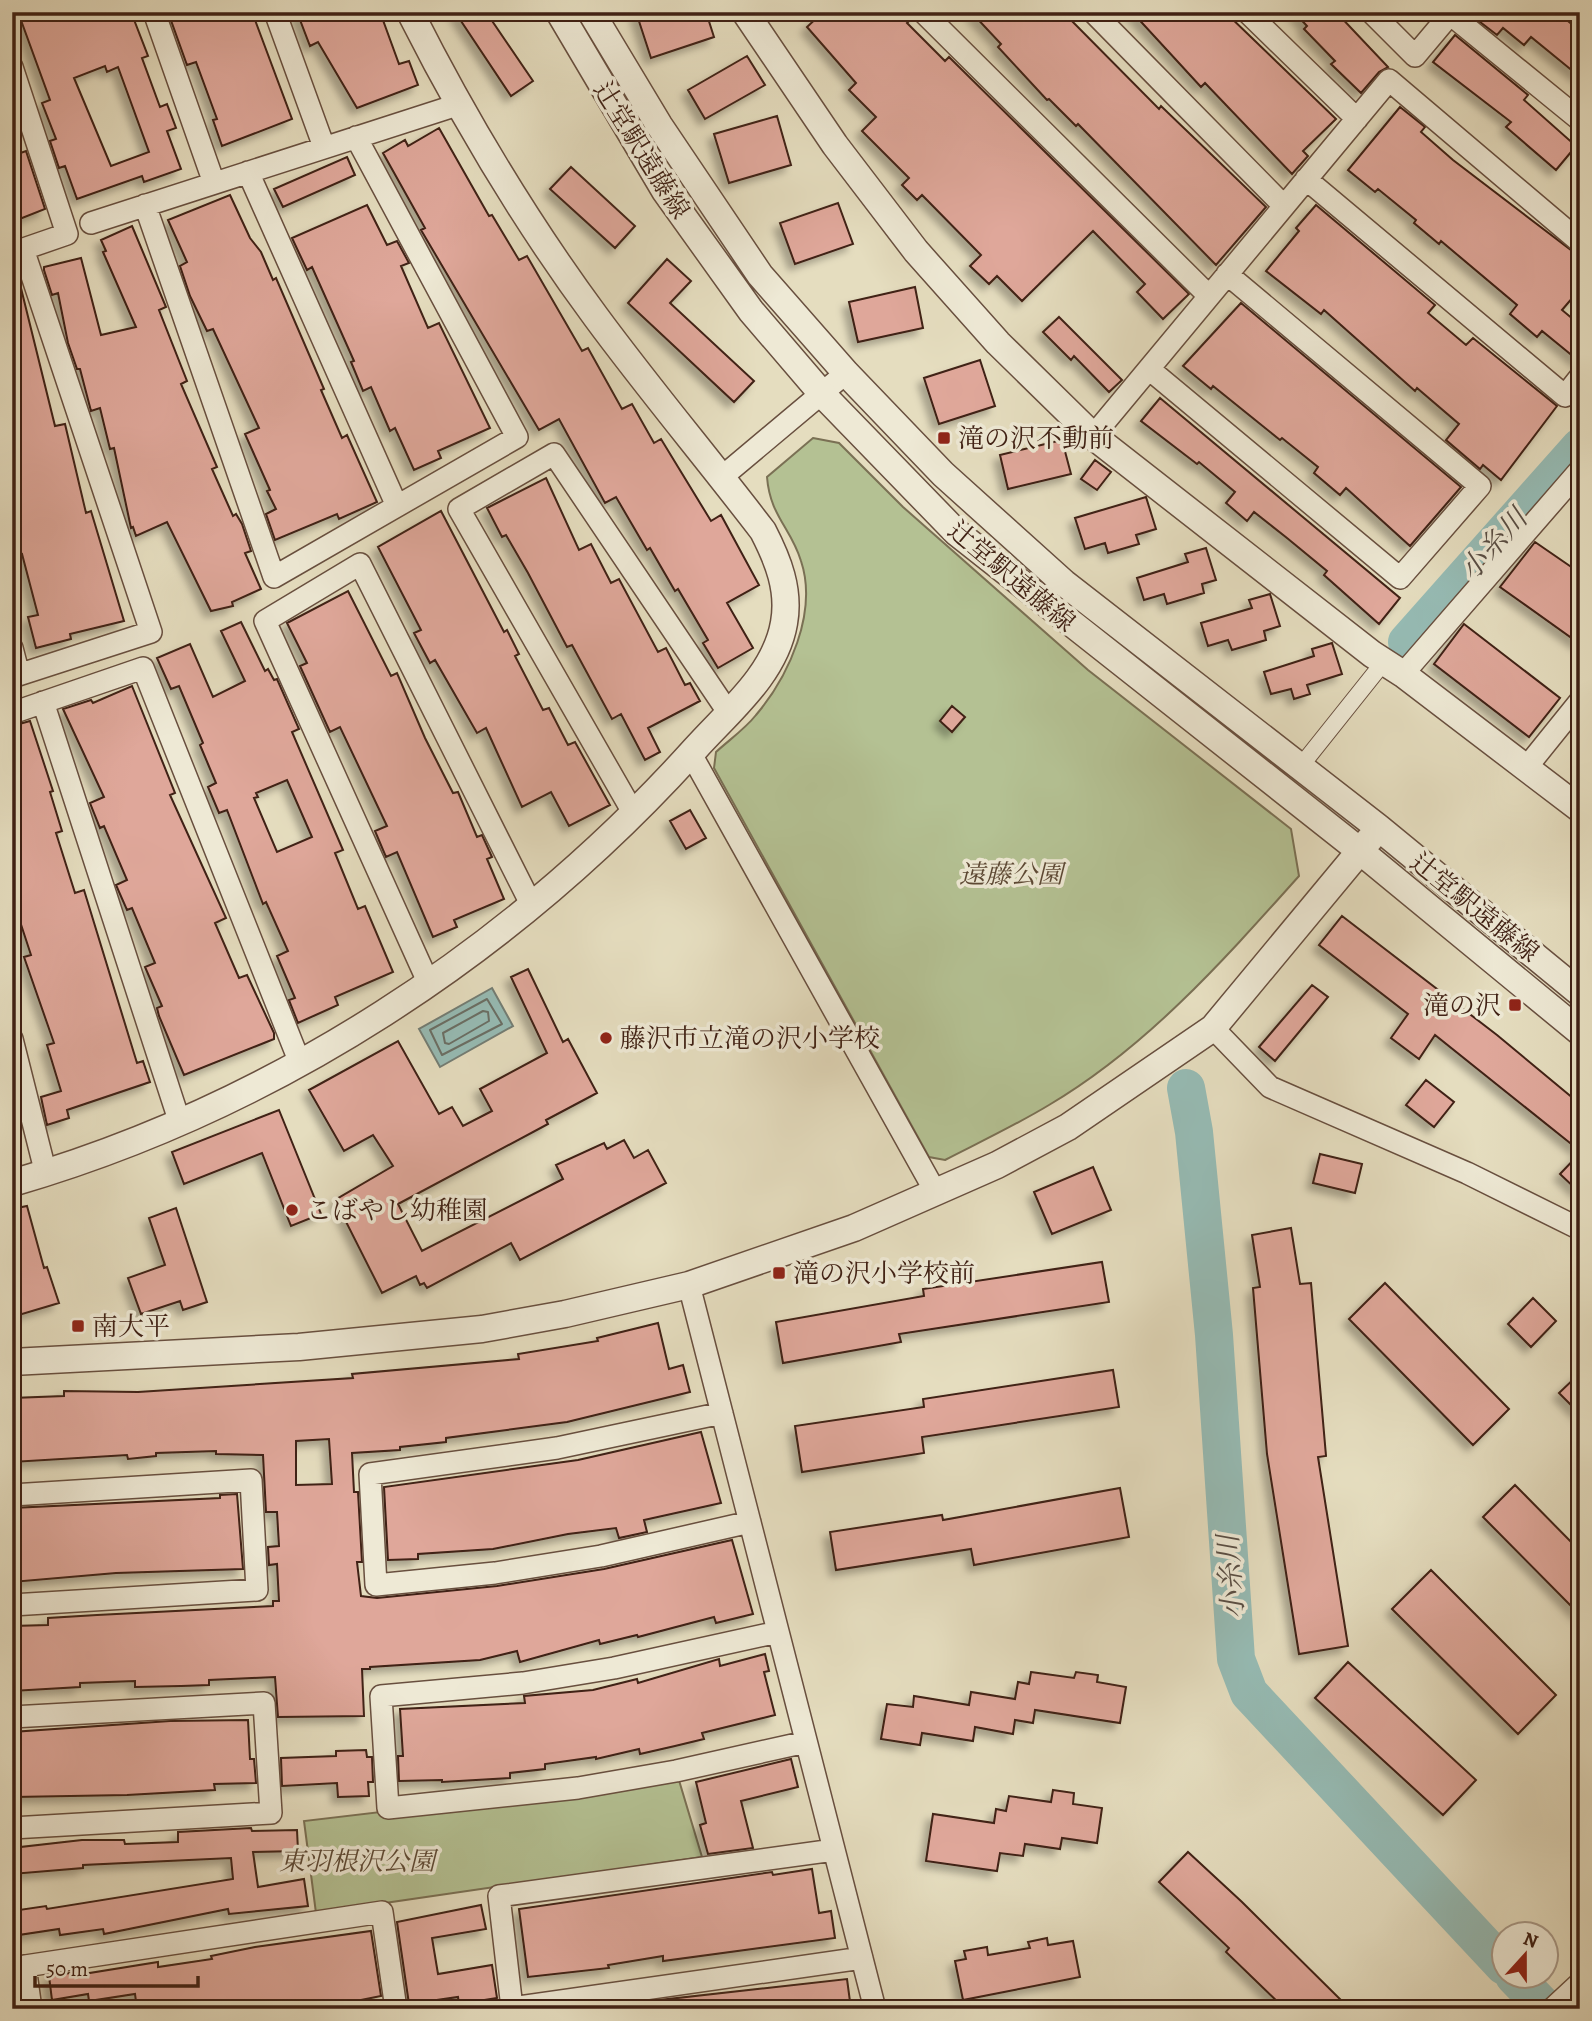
<svg xmlns="http://www.w3.org/2000/svg" width="1592" height="2021" viewBox="0 0 1592 2021" font-family="Alegreya,'Noto Serif JP',serif">
	<style>
		.green { fill: #b4c193; stroke: #7a7054; stroke-width: 2 }
		.water { fill: #96bbb4; stroke: #737d74; stroke-width: 2 }
		.lines { fill: none; stroke-linecap: round; stroke-linejoin: round }
		.shore { stroke: #6a6e64; stroke-width: 2 }
		.river { stroke: #96bbb4; stroke-width: 38 }
		.building { fill: #dfa79a; stroke: #3f2014; stroke-width: 2; fill-rule: evenodd; filter: url(#shadow) }
		.pedestrian-casing { stroke: #684f3f; stroke-width: 18 }
		.minor-casing { stroke: #684f3f; stroke-width: 24 }
		.tertiary-casing { stroke: #684f3f; stroke-width: 29 }
		.pedestrian { stroke: #eee9d5; stroke-width: 16 }
		.minor { stroke: #eee9d5; stroke-width: 21 }
		.tertiary { stroke: #eee9d5; stroke-width: 26 }
		.poi-dot { fill: #8f2418; stroke: #eee9d5; stroke-width: 2.5 }
		.labels { text-anchor: middle; stroke-width: 7; stroke-linejoin: round; paint-order: stroke }
		.street-label { font-size: 26px; fill: #3f2014; stroke: #eee9d5 }
		.poi-label { font-size: 26px; fill: #3f2014; stroke: #eee9d5; text-anchor: start }
		.park-label { font-size: 26px; font-style: italic; fill: #5c4834; stroke: #eee9d5 }
		.water-label { font-size: 28px; font-style: italic; fill: #594e44; stroke: #eee9d5 }
	</style>
	<defs>
		<filter id="shadow"><feDropShadow dx="-6" dy="6" stdDeviation="3.5" flood-color="#0004"/></filter>
	</defs>
	<rect width="100%" height="100%" fill="#e5ddbf"/>
	<filter id="stains"><feTurbulence type="fractalNoise" baseFrequency=".00286" numOctaves="4"/><feColorMatrix values="0 0 0 0 .2 0 0 0 0 .09 0 0 0 0 .02 0 0 0 .5 -.17"/></filter>
	<radialGradient id="worn" r=".72"><stop offset=".6" stop-color="#630" stop-opacity="0"/><stop offset="1" stop-color="#630" stop-opacity=".3"/></radialGradient>
	<path class="green" d="M813 438 839 443 903 507 1088 670 1291 829 1299 876C1223 961 1147 1047 1049 1105 1016 1125 980 1142 945 1160L929 1157 714 768 716 752C729 740 745 729 756 715 789 676 818 612 801 561 791 528 770 516 767 477Z
		M678 1777 702 1857 316 1913 304 1821Z"/>
	<path class="water" d="M492 988 513 1026 440 1067 419 1029Z"/>
	<g class="lines">
		<path class="shore" d="M487 999 502 1024 442 1055 430 1030Z
			M483 1011 488 1012 489 1021 449 1044 445 1043 443 1033Z"/>
		<path class="river" d="M1407 642 1580 447
			M1186 1088 1194 1132 1214 1335 1236 1659 1249 1693 1504 1966
			M1514 1976 1546 2009"/>
	</g>
	<path class="building" d="M18 12H131L148 56 142 58 160 107 167 104 176 128 167 131 181 169 144 182 142 176 77 199 65 166 59 168 50 141 56 139 42 103 50 100ZM105 66 107 72 118 67 149 152 111 166 74 78Z
		M168 12H252L292 119 222 146 213 120 217 119 196 62 187 65Z
		M297 12H380L399 64 409 61 418 85 357 108 318 42 310 46Z
		M455 12H486L533 81 511 96Z
		M636 12H706L714 37 651 58Z
		M823 12H910L912 18 907 23 945 61 949 57 1189 294 1163 319 1137 292 1145 284 1093 231 1022 301 997 276 989 284 970 266 981 255 922 195 917 200 902 185 909 178 862 131 876 117 849 90 856 83 807 27Z
		M971 12H1063L1159 109 1161 106 1266 207 1216 265 1078 124 1076 126 1049 99 1047 100 998 47 1001 44Z
		M1132 12H1225L1336 119 1303 151 1308 156 1292 174 1205 83 1201 87Z
		M1294 12H1336L1388 67 1379 72 1361 93 1331 64 1335 61 1304 29 1307 26Z
		M1473 12H1557L1580 31V77L1531 37 1524 45 1503 28 1497 35 1471 15Z
		M1455 35 1528 95 1524 100 1576 146 1556 170 1506 127 1511 122 1433 62Z
		M747 56 765 85 705 119 688 90Z
		M1400 107 1425 127 1421 132 1453 160 1580 257V289L1562 310 1580 325V362L1542 331 1537 337 1510 314 1517 305 1441 241 1439 244 1414 223 1416 220 1378 189 1375 192 1348 170Z
		M777 116 791 165 729 183 714 134Z
		M439 128 489 216 492 215 519 260 527 256 582 351 588 348 622 409 632 404 654 443 661 439 711 521 721 515 759 585 727 603 753 648 718 668 703 643 708 640 678 589 675 591 650 548 647 550 616 497 605 503 559 419 539 430 421 230 425 228 383 153 405 140 408 146Z
		M26 151 45 209 12 222V156Z
		M347 157 355 175 283 207 274 189Z
		M571 167 635 226 615 248 550 189Z
		M230 195 250 238 261 252 273 280 276 278 324 389 321 390 342 438 347 435 377 502 339 519 337 514 275 540 266 514 276 509 267 491 270 490 245 434 259 428 213 329 207 331 190 296 180 266 187 262 168 220Z
		M838 203 853 244 795 264 780 223Z
		M367 205 387 245 397 241 409 263 401 266 428 328 439 323 490 428 438 451 441 458 414 470 395 428 390 431 371 387 363 391 351 362 354 361 312 267 307 270 292 238Z
		M1316 205 1435 305 1428 313 1466 345 1473 338 1557 406 1501 480 1483 465 1480 469 1446 440 1459 424 1417 388 1415 391 1324 310 1321 314 1266 271 1299 231 1296 228Z
		M132 226 166 307 159 310 187 381 181 384 217 467 212 469 233 516 236 514 242 524 251 551 245 553 261 589 232 602 233 606 211 611 167 522 136 536 133 527 131 528 114 448 110 449 100 408 91 411 80 369H77L68 343 58 293 52 295 44 270V267L81 258 101 335 136 327 103 252 106 251 101 240Z
		M667 259 691 281 670 303 754 381 734 402 628 303Z
		M18 276 55 426 65 424 86 513 91 511 124 621 70 634 71 639 36 648 28 617 38 615 22 554 12 556V278Z
		M915 287 923 328 858 342 849 302Z
		M1241 303 1461 487 1410 546 1346 488 1340 495 1314 473 1318 467 1282 438 1280 440 1213 386 1211 389 1183 366Z
		M1059 317 1122 380 1109 392 1074 356 1071 360 1043 332Z
		M980 360 995 406 939 424 924 378Z
		M1160 398 1400 598 1379 624 1324 575 1327 571 1287 538 1254 512 1247 521 1226 503 1235 492 1199 462 1197 464 1141 421Z
		M1062 440 1071 474 1008 489 1000 455Z
		M1095 460 1111 472 1097 490 1081 479Z
		M546 478 579 550 591 544 611 583 619 579 658 652 666 648 685 685 690 683 700 701 648 728 660 752 645 760 621 714 612 719 572 645 567 647 528 573 506 535 502 537 487 508Z
		M1146 497 1156 529 1136 535 1139 544 1108 553 1105 543 1085 549 1075 518Z
		M441 511 504 632 507 630 519 654 515 656 543 710 549 708 568 745 575 742 610 805 569 826 551 792 522 807 486 728 477 733 435 660 430 663 414 633 421 630 378 547Z
		M1535 542 1580 573V644L1500 587Z
		M1206 548 1216 580 1202 584 1204 593 1167 604 1164 594 1144 600 1137 578 1188 562 1185 554Z
		M348 591 391 676 397 673 425 738 453 793 458 792 477 837 482 835 492 857 487 859 504 899 454 920 457 927 433 937 397 852 386 857 375 831 387 826 340 727 330 732 300 666 307 663 287 623Z
		M1270 594 1280 626 1264 631 1266 640 1232 650 1228 640 1208 646 1201 623 1252 608 1249 600Z
		M241 622 265 671 268 669 274 680 277 679 299 729 292 732 343 850 335 853 358 909 365 906 393 972 335 997 338 1005 298 1023 289 1000 295 998 277 956 288 951 266 902 263 904 227 810 219 813 208 787 216 783 200 745 203 743 179 686 171 689 157 658 190 644 213 697 245 681 221 631ZM287 780 312 837 277 852 254 798 258 797 256 793Z
		M1464 624 1560 698 1529 737 1434 664Z
		M1332 643 1342 674 1307 685 1310 694 1294 699 1291 689 1271 694 1264 672 1314 656 1312 649Z
		M132 686 175 793 170 795 226 918 215 923 239 978 247 975 274 1033V1039L184 1075 159 1016 157 1008 162 1006 145 967 155 963 132 908 127 910 116 885 127 880 104 826 100 828 90 803 104 797 63 709 91 700 93 703Z
		M952 706 965 717 952 732 940 721Z
		M30 721 53 791 50 792 62 831 56 833 75 893 84 890 137 1063 143 1061 150 1082 67 1110 69 1118 47 1125 41 1097 61 1091 47 1045 54 1043 24 957 31 955 12 897V726Z
		M690 810 706 838 686 849 670 821Z
		M1342 916 1497 1035 1580 1104V1151L1435 1035 1419 1059 1391 1038 1408 1014 1319 945Z
		M528 969 563 1042 568 1039 597 1093 546 1120 548 1124 398 1204 422 1251 563 1179 556 1165 604 1143 607 1149 624 1140 634 1158 648 1150 666 1183 520 1260 511 1243 427 1288 424 1283 420 1285 416 1276 382 1293 335 1200 393 1166 373 1135 344 1151 309 1090 398 1041 439 1114 452 1107 463 1126 492 1111 480 1089 547 1053 511 977Z
		M1312 985 1328 997 1275 1061 1259 1047Z
		M1426 1080 1454 1102 1434 1127 1406 1105Z
		M279 1110 321 1214 291 1226 262 1153 184 1184 172 1152Z
		M1580 1153V1193L1560 1174Z
		M1320 1154 1362 1164 1355 1193 1313 1183Z
		M1093 1167 1111 1210 1052 1234 1034 1192Z
		M27 1206 44 1268 47 1267 59 1303 12 1317V1209Z
		M176 1208 207 1302 183 1310 180 1301 141 1314 128 1278 165 1265 149 1218Z
		M1291 1228 1300 1284 1311 1283 1326 1456 1318 1457 1348 1646 1299 1654 1267 1454 1253 1288 1260 1287 1252 1235Z
		M1102 1262 1109 1302 899 1334 901 1342 783 1363 776 1322 924 1296 923 1289Z
		M1385 1283 1509 1409 1473 1445 1349 1319Z
		M1533 1298 1556 1321 1531 1347 1508 1324Z
		M658 1323 669 1369 683 1365 690 1392 567 1422 446 1438V1442L400 1447V1450L352 1453 354 1492H358L362 1562H357L361 1596 377 1598 497 1586 604 1569 732 1540 753 1614 716 1623 714 1617 638 1637 637 1635 600 1644 599 1640 520 1662 517 1651 480 1660 370 1667V1669H362L364 1716 278 1717 275 1677 209 1680V1685L181 1686 135 1687V1681L80 1683V1687L12 1691V1626L48 1625V1618L97 1615 273 1606V1601H279L277 1564 269 1565 268 1547 279 1546 277 1512H266L263 1455 216 1454V1451L156 1453V1456L128 1459 127 1455 12 1462V1398L64 1396V1391L138 1392 353 1378 352 1374 519 1359 518 1354 598 1341 597 1338ZM329 1439 332 1484 296 1485V1441Z
		M1113 1370 1119 1407 922 1437 924 1453 802 1472 795 1426 924 1407 923 1399Z
		M1580 1373V1414L1559 1393Z
		M701 1432 721 1503 644 1520 647 1532 619 1538 616 1528 568 1534 493 1549 418 1554V1559L388 1560 384 1487 578 1460Z
		M1515 1485 1580 1551V1615L1483 1517Z
		M1120 1488 1129 1537 974 1565 971 1549 836 1570 830 1532 942 1515 943 1520Z
		M237 1494 243 1569 116 1573 12 1582V1508L220 1498V1495Z
		M1431 1570 1556 1695 1518 1734 1392 1609Z
		M765 1654 769 1671 764 1672 775 1715 702 1733 704 1739 675 1746 640 1754 639 1749 596 1759V1757L545 1764V1769L510 1773V1778L442 1782V1780L399 1781 398 1756H403L400 1709 525 1703 524 1696 593 1690 637 1679 638 1683 719 1659 720 1666Z
		M1348 1662 1476 1780 1443 1815 1315 1698Z
		M1031 1672 1074 1678 1076 1672 1098 1675 1097 1682 1126 1687 1120 1723 1035 1710 1033 1723 1015 1720 1013 1734 975 1727 973 1741 922 1733 920 1745 881 1739 887 1704 913 1707 914 1696 969 1705 971 1692 1015 1699 1018 1682 1029 1684Z
		M248 1720 250 1759H254L256 1783 214 1784 215 1790 127 1795 13 1797 12 1732 170 1721Z
		M366 1750 367 1757H372L373 1782H368L369 1796 338 1797 337 1783 282 1786 281 1758 336 1756V1751Z
		M791 1759 798 1787 741 1801 753 1848 708 1854 700 1825 706 1823 696 1782Z
		M1053 1790 1074 1793 1073 1804 1102 1808 1097 1843 1062 1838 1060 1849 1025 1844 1023 1856 1000 1853 997 1871 926 1861 933 1814 994 1823 996 1809 1006 1811 1009 1796 1051 1802Z
		M251 1828 252 1831 297 1830 298 1851 253 1852 258 1887 304 1879 308 1906 229 1914 228 1909 104 1934 103 1929 60 1935 59 1929 12 1936V1911L46 1906 47 1909 233 1879 231 1858 83 1865V1868L12 1874V1848L82 1840H124L125 1844 178 1842V1832Z
		M1188 1852 1242 1902 1350 2009H1285L1226 1952 1229 1948 1159 1882Z
		M812 1869 819 1913 831 1911 835 1938 663 1961V1956L608 1965 609 1968 528 1977 519 1909 772 1872 773 1875Z
		M481 1905 486 1929 432 1938 438 1974 492 1965 497 1998 459 2004 458 1997 409 2004 397 1922Z
		M371 1931 381 1996 316 2009H137L135 1994 89 2001 88 1994 52 2000 49 1976 77 1972V1975L158 1962V1967L212 1959 211 1956 255 1947Z
		M1047 1938 1048 1945 1073 1941 1080 1977 963 2000 955 1961 966 1959 964 1951 987 1947 988 1955 1030 1948 1028 1942Z
		M847 1979 851 2009H661L660 2000Z"/>
	<g class="lines">
		<g class="pedestrian-casing">
			<path id="pedestrian" d="M1300 767 1383 663"/>
		</g>
		<g class="minor-casing">
			<path id="minor" d="M154 12 214 183
				M275 12 324 147
				M923 12 1209 296
				M1093 12 1284 206
				M1247 12 1357 119
				M1371 12 1415 56 1452 12
				M1450 14 1580 120
				M12 67 67 234 12 253
				M248 172 397 506
				M1306 179 1565 396 1580 377
				M145 205 274 577 517 437 356 137
				M91 223 457 105
				M1149 369 1400 578 1480 486 1227 274
				M1093 436 1389 80 1580 242
				M722 477 846 373
				M12 648 19 675
				M1403 674 1580 470
				M12 677 151 632 23 249
				M43 702 180 1123
				M12 713 143 668 300 1063
				M691 754 936 1193
				M1526 768 1580 701
				M634 814 459 509 554 454 728 712
				M429 984 265 621 360 564 532 906
				M1213 1028 1270 1087 1467 1173 1580 1229
				M12 1039 46 1174
				M689 1285 875 2009
				M722 1413 557 1448 370 1474 376 1585 495 1573 601 1556 750 1522
				M12 1495 251 1480 257 1590 12 1605
				M778 1632 614 1668 523 1683 381 1696 388 1808 578 1788 676 1771 806 1742
				M12 1717 264 1703 271 1813 12 1828
				M834 1850 499 1896 512 2008 862 1958
				M25 1966 31 2009
				M12 1968 382 1912 396 2009
				M1552 2009 1580 1983"/>
		</g>
		<g class="tertiary-casing">
			<path id="tertiary" d="M559 12 665 191 751 311 823 395 956 532 1360 851 1580 1032
				M591 12 659 125 760 275 846 373 943 474 1064 583 1379 828 1580 993
				M745 12 835 145 916 251 998 343 1093 436 1372 654 1403 674 1580 809
				M12 1183C274 1107 513 951 695 749 728 712 775 675 784 623 790 590 778 560 763 531 708 459 649 389 596 317 525 221 464 119 410 12
				M12 1362 299 1347 482 1329 565 1314 689 1285 854 1228 997 1165 1068 1127 1213 1028 1379 828"/>
		</g>
		<use href="#pedestrian" class="pedestrian"/>
		<use href="#minor" class="minor"/>
		<use href="#tertiary" class="tertiary"/>
	</g>
	<g class="poi-dot">
		<rect x="937" y="431" width="14" height="14" rx="3.5"/>
		<rect x="1508" y="998" width="14" height="14" rx="3.5"/>
		<circle cx="606" cy="1038" r="7"/>
		<circle cx="292" cy="1210" r="7"/>
		<rect x="772" y="1266" width="14" height="14" rx="3.5"/>
		<rect x="71" y="1319" width="14" height="14" rx="3.5"/>
	</g>
	<g class="labels">
		<g class="street-label">
			<text transform="translate(642 150) rotate(58)" y="9">辻堂駅遠藤線</text>
			<text transform="translate(1012 576) rotate(40)" y="9">辻堂駅遠藤線</text>
			<text transform="translate(1475 907) rotate(39)" y="9">辻堂駅遠藤線</text>
		</g>
		<g class="poi-label">
			<text x="958" y="447">滝の沢不動前</text>
			<text x="1501" y="1014" text-anchor="end">滝の沢</text>
			<text x="620" y="1047">藤沢市立滝の沢小学校</text>
			<text x="306" y="1219">こばやし幼稚園</text>
			<text x="793" y="1282">滝の沢小学校前</text>
			<text x="92" y="1335">南大平</text>
		</g>
		<g class="park-label">
			<text x="1011" y="883">遠藤公園</text>
			<text x="357" y="1870">東羽根沢公園</text>
		</g>
		<g class="water-label">
			<text transform="translate(1493 544) rotate(-48)" y="10">小糸川</text>
			<text transform="translate(1230 1577) rotate(-94)" y="10">小糸川</text>
		</g>
	</g>
	<rect width="1592" height="2021" fill="none" stroke="#e5ddbf" stroke-width="42"/>
	<rect x="14" y="14" width="1564" height="1993" fill="none" stroke="#3f2014" stroke-width="3.5"/>
	<rect x="21" y="21" width="1550" height="1979" fill="none" stroke="#3f2014" stroke-width="2"/>
	<g transform="translate(1525 1955) rotate(21)"><circle r="33" fill="#eee9d5" stroke="#a89988" stroke-width="2"/>
	<path d="M0-5L12 26L0 18L-12 26Z" fill="#8f2418"/>
	<text y="-10" font-size="19" font-weight="bold" text-anchor="middle" fill="#3f2014">N</text>
	</g>
	<path d="M35 1976v10h163v-10" fill="none" stroke="#3f2014" stroke-width="3.5"/>
	<text x="46" y="1976" font-size="21" fill="#3f2014" stroke="#eee9d5" stroke-width="5" paint-order="stroke">50 m</text>
	<rect width="100%" height="100%" filter="url(#stains)"/>
	<rect width="100%" height="100%" fill="url(#worn)"/>
</svg>
